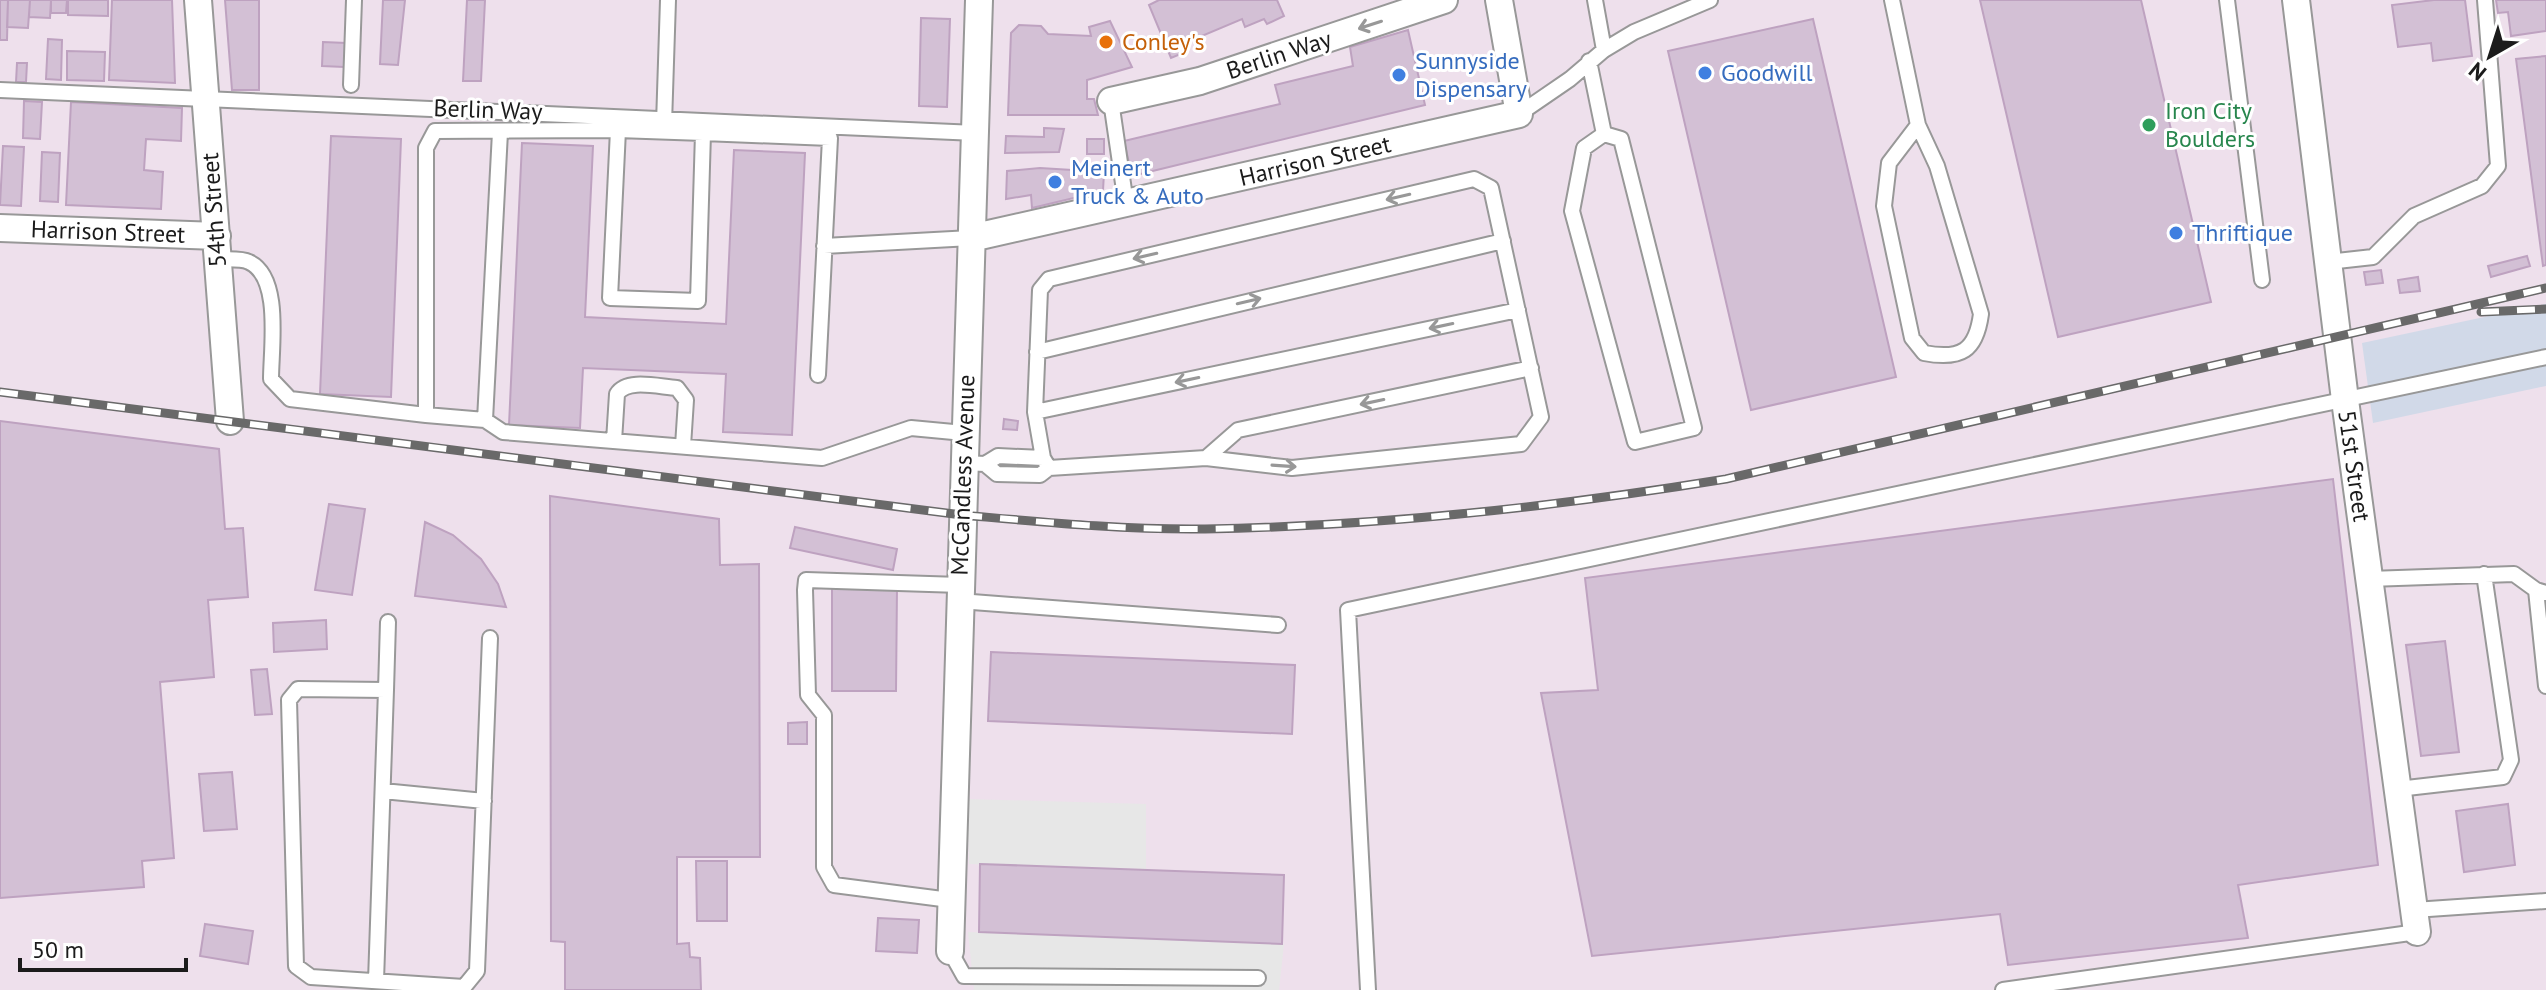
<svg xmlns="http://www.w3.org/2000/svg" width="2546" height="990" viewBox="0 0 2546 990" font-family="'PT Sans',sans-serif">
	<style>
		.industrial { fill: #d1d9e8 }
		.parking { fill: #e7e7e7 }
		.building { fill: #d3c0d5; stroke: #bea2c0; stroke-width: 2 }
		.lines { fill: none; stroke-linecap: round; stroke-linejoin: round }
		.lane-casing { stroke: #989898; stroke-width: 18 }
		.street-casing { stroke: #989898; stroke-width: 30 }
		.lane { stroke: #fff; stroke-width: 14 }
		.street { stroke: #fff; stroke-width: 26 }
		.rail-casing { stroke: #696969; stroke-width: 9 }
		.rail { stroke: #fff; stroke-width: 6; stroke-dasharray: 18; stroke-linecap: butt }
		.oneway { stroke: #989898 }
		.food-dot { fill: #e8710a; stroke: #fff; stroke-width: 3 }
		.shop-dot { fill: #3f7fe0; stroke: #fff; stroke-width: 3 }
		.leisure-dot { fill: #2e9e5b; stroke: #fff; stroke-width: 3 }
		.labels { text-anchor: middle; stroke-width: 6; stroke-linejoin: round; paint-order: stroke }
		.food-label { font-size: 24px; fill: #c56008; stroke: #fff; text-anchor: start }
		.street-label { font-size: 24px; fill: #1b1b1b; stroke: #fff }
		.shop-label { font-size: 24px; fill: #366cbe; stroke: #fff; text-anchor: start }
		.leisure-label { font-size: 24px; fill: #27864d; stroke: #fff; text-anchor: start }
	</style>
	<rect width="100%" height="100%" fill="#eee0ec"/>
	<path class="industrial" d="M2546 304V386L2373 423 2362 343Z"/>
	<path class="parking" d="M967 799 1146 804V869L969 864Z
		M968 932 1284 944 1279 990H974Z"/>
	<path class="building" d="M0 0H8L7 40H0Z
		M8 0H30L28 28 7 27Z
		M30 0H51L50 18 29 17Z
		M51 0H67L66 13H51Z
		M68 0H108V16L68 15Z
		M112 0H172L175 83 109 80Z
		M225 0H259V90H232Z
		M383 0H405L398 65 380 64Z
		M467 0H485L481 81H463Z
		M1159 0H1277L1284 16 1267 24 1264 19 1245 27 1242 19 1185 43 1188 51 1171 58 1149 5Z
		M1980 0H2141L2211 302 2058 337Z
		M2434 0H2465L2472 56 2433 61 2431 43 2398 47 2392 5Z
		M2496 0H2546V31L2511 36 2508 12 2498 13Z
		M921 18 950 19 947 107 919 106Z
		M1813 19 1896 377 1751 410 1668 51Z
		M1110 21 1132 67 1087 80V99H1094L1098 115H1008L1011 33 1019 25 1041 26 1048 34 1091 36 1089 27Z
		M1408 30 1425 105 1132 176 1124 141 1280 104 1275 85 1353 66 1350 47Z
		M48 39 62 40 61 80 46 79Z
		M323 42 346 43 344 67 322 66Z
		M67 51 105 52 104 81 67 80Z
		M2546 56V265L2543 266 2516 59Z
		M17 63H27L26 82H16Z
		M24 101 42 102 40 139 23 138Z
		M71 102 182 108 181 141 146 139 144 170 163 172 161 209 66 205Z
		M1044 128 1064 129 1059 152 1005 153 1006 136 1044 137Z
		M331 136 401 139 391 397 320 394Z
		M1087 139H1104V154H1087Z
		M522 143 593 146 585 317 726 324 734 150 805 153 792 435 723 432 726 374 583 368 580 428 509 425Z
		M3 146 24 147 21 206 0 205Z
		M42 152 60 153 58 202 40 201Z
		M1040 168 1104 172 1103 191 1032 208 1031 195 1006 199 1007 171Z
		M2527 256 2530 266 2491 277 2488 266Z
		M2381 270 2383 283 2366 285 2364 272Z
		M2418 277 2420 291 2400 293 2398 280Z
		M1004 419 1018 421 1017 430 1003 429Z
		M0 421 219 449 225 529 243 528 248 597 208 600 214 677 160 682 174 858 142 861 144 887 0 898Z
		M2333 479 2378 865 2238 885 2248 938 2008 965 2000 914 1592 956 1541 693 1598 690 1585 578Z
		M550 496 719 519 720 565 759 564 760 857H677V944L689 943 690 957 700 958 701 990H565V942L551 941Z
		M329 504 365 509 352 595 315 590Z
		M425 522 453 535 481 559 498 584 506 607 415 596Z
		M795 527 897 549 893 570 790 548Z
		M832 587H897L896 691H832Z
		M326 620 327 649 274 652 273 623Z
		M2445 641 2459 752 2421 756 2406 645Z
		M991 652 1295 665 1292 734 988 721Z
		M267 669 272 714 255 715 251 670Z
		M807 722V744H788V723Z
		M232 772 237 829 204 831 199 774Z
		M2508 804 2515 865 2464 872 2456 811Z
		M696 861H727V921H697Z
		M980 864 1284 875 1282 944 979 932Z
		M878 918 919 920 917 953 876 951Z
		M205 924 253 931 248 964 200 956Z"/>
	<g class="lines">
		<g class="lane-casing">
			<path id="lane" d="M1595 0 1604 50
				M1892 0 1918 125 1937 166 1981 314C1976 351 1961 360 1924 353L1912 338 1884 206 1889 163 1918 125
				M2227 0 2262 280
				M1589 61 1604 134
				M351 85 354 0
				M0 90 976 133
				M1111 101 1126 204
				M1519 114 1570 79 1604 50 1634 32 1710 0
				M664 124 668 0
				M618 130 703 133 698 301 610 298Z
				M500 132 485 420 426 415V148L435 131 618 130
				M703 133 830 138 818 375
				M1604 134 1621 139 1694 428 1635 442 1572 211 1584 148Z
				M824 246 971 238
				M218 259C227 260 241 258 249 262 282 277 271 348 271 379L290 399 426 415
				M2328 262 2373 257 2414 216 2482 186 2498 166 2485 0
				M1037 352 1503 241
				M1035 412 1518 310
				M485 420 503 432 822 458 911 428 964 433
				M614 441 617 394C627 378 659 387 677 388L686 400 683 446
				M1043 458 1035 412 1040 290 1049 279 1474 179 1491 188 1541 417 1521 444 1292 468 1206 458 1049 468
				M1206 458 1238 430 1531 368
				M964 463 985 464 998 456 1043 458 1049 468 1040 475 997 474 985 464
				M2369 579 2514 574 2536 590 2546 593
				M2536 590 2546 686
				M959 601 1278 625
				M388 622 386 690 298 689 289 700 296 966 311 977 464 987 477 971 490 638
				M2398 789 2503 777 2511 760 2484 574
				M383 791 484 801
				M950 900 834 885 824 867V715L808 695 805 590 806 580 960 585
				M2414 910 2546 901
				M950 951 964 976 1258 978
				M376 981 386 690
				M1368 990 1348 610 2546 357
				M2003 990 2417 932"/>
		</g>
		<g class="street-casing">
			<path id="street" d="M198 0 230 421
				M2296 0 2345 400 2417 932
				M1111 101 1200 81 1444 0
				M0 228 217 236
				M971 238 1519 114 1499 0
				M950 951 979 0"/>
		</g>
		<use href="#lane" class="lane"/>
		<use href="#street" class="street"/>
		<g class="rail-casing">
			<path id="rail" d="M2481 312 2546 309
				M0 392 962 515C1043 522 1124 530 1205 529 1380 526 1554 507 1726 479L2546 288"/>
		</g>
		<use href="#rail" class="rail"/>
	</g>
	<defs><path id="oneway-shaft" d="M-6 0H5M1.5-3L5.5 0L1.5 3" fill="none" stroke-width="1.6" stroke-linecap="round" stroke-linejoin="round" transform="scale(2)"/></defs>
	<g class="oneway">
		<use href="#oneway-shaft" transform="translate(1370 25) rotate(162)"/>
		<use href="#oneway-shaft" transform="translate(1398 197) rotate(167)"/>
		<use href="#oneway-shaft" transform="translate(1145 256) rotate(167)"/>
		<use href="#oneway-shaft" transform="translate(1249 301) rotate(-13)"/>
		<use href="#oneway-shaft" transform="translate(1441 326) rotate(168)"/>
		<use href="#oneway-shaft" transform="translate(1187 380) rotate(168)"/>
		<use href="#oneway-shaft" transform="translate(1372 402) rotate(168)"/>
		<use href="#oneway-shaft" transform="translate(1284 466) rotate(4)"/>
	</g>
	<circle class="food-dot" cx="1106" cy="42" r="8"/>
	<g class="shop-dot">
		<circle cx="1705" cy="73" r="8"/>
		<circle cx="1399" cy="75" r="8"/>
		<circle cx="1055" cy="182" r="8"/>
		<circle cx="2176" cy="233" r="8"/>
	</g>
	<circle class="leisure-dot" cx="2149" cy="125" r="8"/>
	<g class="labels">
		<g class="food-label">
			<text x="1122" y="50">Conley's</text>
		</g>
		<g class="street-label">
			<text transform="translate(1279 55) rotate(-18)" y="8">Berlin Way</text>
			<text transform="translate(488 110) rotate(2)" y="8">Berlin Way</text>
			<text transform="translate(1315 161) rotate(-13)" y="8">Harrison Street</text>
			<text transform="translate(214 210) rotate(-94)" y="8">54th Street</text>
			<text transform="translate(108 232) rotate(2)" y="8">Harrison Street</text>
			<text transform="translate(2354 466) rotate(82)" y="8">51st Street</text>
			<text transform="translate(963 475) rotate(-88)" y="8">McCandless Avenue</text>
		</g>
		<g class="shop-label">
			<text x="1415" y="69">Sunnyside<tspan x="1415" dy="28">Dispensary</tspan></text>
			<text x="1721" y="81">Goodwill</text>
			<text x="1071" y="176">Meinert<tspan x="1071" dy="28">Truck &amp; Auto</tspan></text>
			<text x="2192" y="241">Thriftique</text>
		</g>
		<g class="leisure-label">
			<text x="2165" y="119">Iron City<tspan x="2165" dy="28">Boulders</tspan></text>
		</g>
	</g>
	<g transform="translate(2490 56) rotate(219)" stroke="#ffffff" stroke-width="6" paint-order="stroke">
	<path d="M0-6L14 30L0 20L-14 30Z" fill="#1b1b1b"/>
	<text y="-12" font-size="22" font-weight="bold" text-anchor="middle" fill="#1b1b1b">N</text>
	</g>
	<path d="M20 958v12h166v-12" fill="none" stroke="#1b1b1b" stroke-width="4"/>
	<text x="32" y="958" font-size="24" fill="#1b1b1b" stroke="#ffffff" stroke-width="6" paint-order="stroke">50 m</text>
</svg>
